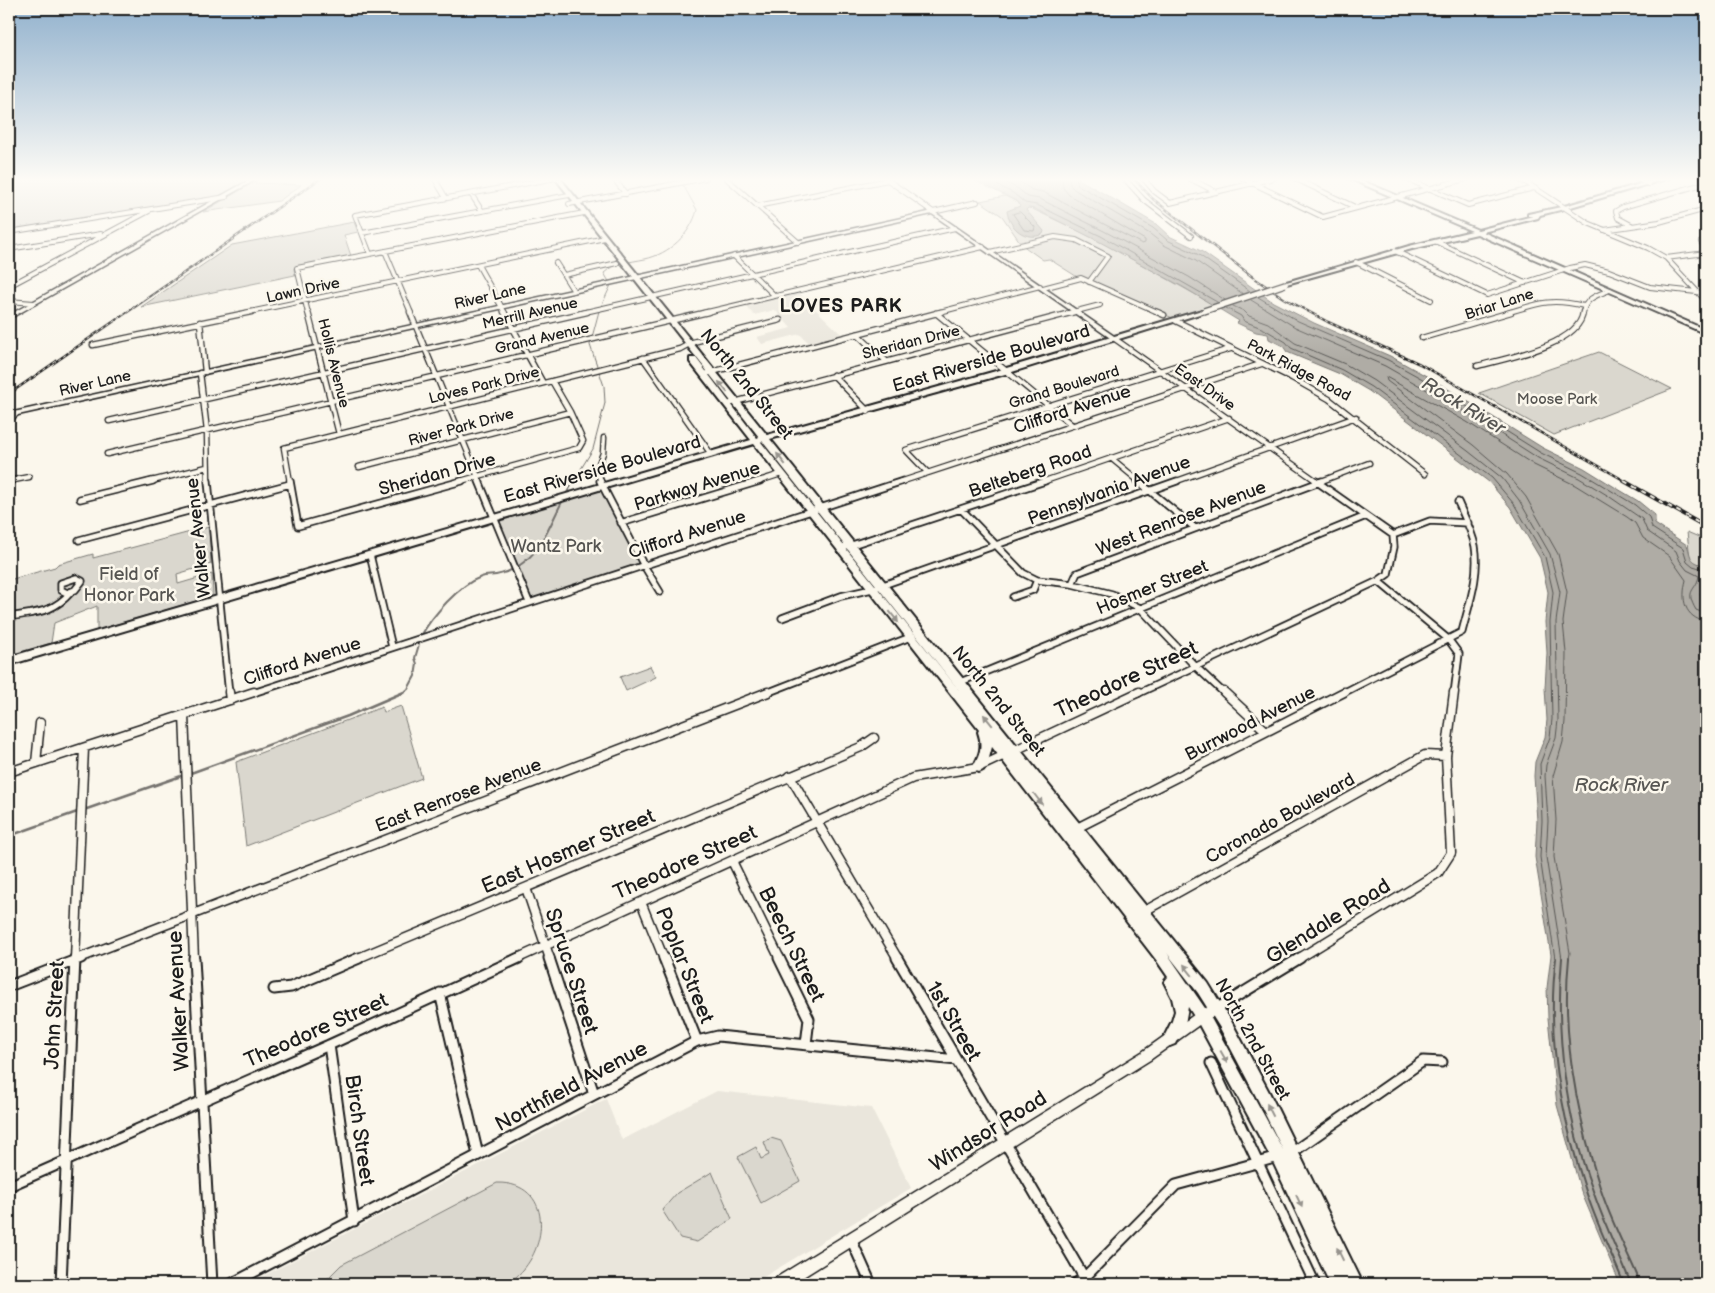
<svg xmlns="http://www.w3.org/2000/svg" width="1715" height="1293" viewBox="0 0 1715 1293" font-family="'Balsamiq Sans',sans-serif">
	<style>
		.built { fill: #eae6dc }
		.green { fill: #dad7ce; stroke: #7b7a75 }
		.water { fill: #afaca5; stroke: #74726e }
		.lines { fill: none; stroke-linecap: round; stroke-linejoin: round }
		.shore-far1 { stroke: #575653; stroke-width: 1 }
		.shore { stroke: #575653; stroke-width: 2 }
		.stream-far2 { stroke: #74726e; stroke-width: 1 }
		.stream-far1 { stroke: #74726e; stroke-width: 2 }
		.stream { stroke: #74726e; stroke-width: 2.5 }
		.street-far4-casing { stroke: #1c1c1c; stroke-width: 6 }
		.street-far3-casing { stroke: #1c1c1c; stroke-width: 7 }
		.street-far2-casing { stroke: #1c1c1c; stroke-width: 9 }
		.street-far1-casing { stroke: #1c1c1c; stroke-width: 11 }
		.street-casing { stroke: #1c1c1c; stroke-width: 13 }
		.secondary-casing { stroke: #1c1c1c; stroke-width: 3 }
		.primary-casing { stroke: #1c1c1c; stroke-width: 4 }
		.street-far4 { stroke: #fbf7ec; stroke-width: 4 }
		.street-far3 { stroke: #fbf7ec; stroke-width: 4.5 }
		.street-far2 { stroke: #fbf7ec; stroke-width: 5.5 }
		.street-far1 { stroke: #fbf7ec; stroke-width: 8 }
		.street { stroke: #fbf7ec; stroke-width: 9 }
		.secondary { fill: #fbf7ec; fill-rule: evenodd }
		.primary { fill: #fbf7ec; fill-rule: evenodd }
		.rail-far1-casing { stroke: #1c1c1c; stroke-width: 2.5 }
		.rail-casing { stroke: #1c1c1c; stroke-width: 4 }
		.rail-far1 { stroke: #fbf7ec; stroke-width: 1; stroke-dasharray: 3; stroke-linecap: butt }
		.rail { stroke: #fbf7ec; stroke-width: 2; stroke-dasharray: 5; stroke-linecap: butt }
		.primary-bridge-casing { stroke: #1c1c1c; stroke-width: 8; stroke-linecap: butt }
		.primary-bridge { stroke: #fbf7ec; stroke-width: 5.5 }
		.oneway { fill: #97948e }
		.labels { text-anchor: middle; stroke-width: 5; stroke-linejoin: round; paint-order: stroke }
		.far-street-label { font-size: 15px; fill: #1c1c1c; stroke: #fbf7ec }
		.far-park-label { font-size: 15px; fill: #555451; stroke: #fbf7ec }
		.street-label { font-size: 18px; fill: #1c1c1c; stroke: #fbf7ec }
		.park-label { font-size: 18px; fill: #555451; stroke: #fbf7ec }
		.far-district-label { font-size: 19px; font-weight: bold; letter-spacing: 1px; fill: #1c1c1c; stroke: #fbf7ec }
		.water-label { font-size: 19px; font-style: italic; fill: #575653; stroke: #fbf7ec }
		.near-street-label { font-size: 21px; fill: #1c1c1c; stroke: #fbf7ec }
	</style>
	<rect width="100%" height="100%" fill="#fbf7ec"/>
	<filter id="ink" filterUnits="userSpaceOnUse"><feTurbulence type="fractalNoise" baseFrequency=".02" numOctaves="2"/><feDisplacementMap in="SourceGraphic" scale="10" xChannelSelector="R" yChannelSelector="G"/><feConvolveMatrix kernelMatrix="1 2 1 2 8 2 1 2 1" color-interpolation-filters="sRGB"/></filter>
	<g filter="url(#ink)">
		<path class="built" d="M799 293 843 336 810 344 800 334 762 344 757 337 791 328 775 310 754 315 745 305Z
			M717 1091 871 1108 911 1188 752 1284H248L606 1099 622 1140Z"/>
		<path class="green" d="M9 178H251L219 197 9 232Z
			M258 183 301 185 279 201 203 212 251 184Z
			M1005 196 1098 240 1214 305 1175 319 1079 278 1049 259 1043 260 1022 245 1002 216 980 201Z
			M354 222 358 232 344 235 351 256 299 267 294 268 295 275 141 307 232 245Z
			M1599 352 1672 389 1554 435 1479 393Z
			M602 487 643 564 529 602 495 518Z
			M209 527 211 564 177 574 178 584 212 574 213 596 97 630V606L54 623 51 643 9 656V580L55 567 58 564 93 554V558Z
			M1687 532 1706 540V700Z
			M650 666 656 677 626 691 620 677Z
			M401 706 422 778 246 846 236 762 382 707 384 712Z
			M771 1138 781 1141 800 1181 761 1203 738 1157 756 1147 761 1159 769 1155 764 1142Z
			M712 1172 732 1219 697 1242 680 1238 662 1210 677 1193Z
			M497 1183C553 1182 550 1248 516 1277 513 1280 507 1282 503 1284H322L341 1265Z"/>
		<path class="water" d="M970 178H1077L1156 224 1169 236 1201 251 1273 302 1314 323 1390 356 1430 378 1543 448 1584 468 1613 486 1638 501 1655 515V524L1687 545C1692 558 1688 561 1706 566L1705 588 1700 594 1706 608V1284H1620L1581 1191 1557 1105 1548 1018 1547 988 1551 955 1535 857 1537 821 1534 776 1535 762 1545 737 1547 720 1545 688 1547 653 1545 622 1548 592 1540 558 1510 507 1489 482 1369 391 1340 374 1287 352 1283 346 1269 339 1268 334 1256 332 1237 323 1239 321 1183 287 1098 241 1035 209 1028 208 1026 210 1044 231 1043 234C1026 242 1009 228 1007 211L1020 206 1018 202Z"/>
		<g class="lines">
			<path class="shore-far1" d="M982 178 1013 193 1025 203 1037 205 1101 236 1217 302
				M996 178 1017 188 1028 197 1040 199 1104 231 1189 277 1225 300
				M1014 178 1032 190 1043 192 1142 244 1145 243V240L1069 195 1063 188 1062 178
				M1069 178 1070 185 1075 190 1150 234 1164 245 1196 261 1243 294
				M1076 178 1078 185 1153 228 1167 240 1199 255 1250 291
				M1020 212 1035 227 1034 231 1024 230 1013 214Z
				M1258 297 1298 321 1388 360 1428 382 1541 453 1582 473 1635 505 1649 517 1652 528 1683 548 1687 561 1693 566 1706 570
				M1251 300 1295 327 1385 366 1471 415 1538 458 1579 478 1607 495 1642 519 1647 531 1676 551 1680 561 1687 570 1699 576C1696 592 1684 589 1696 610L1706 614
				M1233 306 1244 311 1249 316 1268 323 1295 343 1345 364 1374 381 1468 451 1502 478 1519 500 1550 554 1560 592 1556 622 1558 720 1556 738 1546 765 1545 776 1548 821 1546 857 1562 959
				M1226 308 1241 316 1244 321 1264 329 1286 342 1291 348 1342 370 1371 387 1492 478 1514 504 1545 557 1553 592 1550 622 1552 719 1550 737 1540 764 1542 821 1540 857 1555 959
				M1569 959 1570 953 1554 857 1556 820 1553 776 1563 742 1565 721 1566 653 1563 622 1567 592 1558 554 1526 497 1507 474 1473 445 1387 381 1386 377 1467 422 1534 465 1575 485 1627 517 1635 523 1643 538 1669 556 1686 580C1681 600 1684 617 1706 622"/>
			<path class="shore" d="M1556 958C1546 1035 1561 1115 1585 1188 1595 1221 1611 1252 1624 1284
				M1562 958C1555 1032 1566 1119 1592 1188 1603 1221 1618 1252 1631 1284
				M1569 958C1561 1034 1576 1111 1599 1184 1608 1215 1624 1245 1637 1275L1638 1284"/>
			<path class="stream-far2" d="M573 482 593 449 605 403 604 386 590 345 599 311 611 285 604 273C615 263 630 262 645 259 669 254 691 234 697 210L682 183 677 178"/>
			<path class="stream-far1" d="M565 496 574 481
				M421 636C432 616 459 585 481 577 486 575 491 576 496 575 505 573 517 568 524 562 543 548 552 520 563 500
				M402 694 408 689 415 676 417 664 415 658 420 641"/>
			<path class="stream" d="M188 774 348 716 404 692
				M84 810 184 775
				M9 836 80 811"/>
			<g class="street-far4-casing">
				<path id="street-far4" d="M434 178 446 198
					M613 178 626 194
					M726 178 798 242
					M885 178 933 212 977 202
					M1124 178 1144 200 1191 236
					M1143 178 1154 191 1170 203 1274 178
					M1189 178 1216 192
					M1242 178 1323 217 1469 178
					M1294 178 1357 208
					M1405 178 1468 205 1534 188
					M1515 178 1527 183 1588 223 1648 248 1666 258 1706 301
					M1636 178 1648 184
					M471 194 482 211
					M569 204 706 178
					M757 206 888 180
					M1631 225 1618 218 1616 211 1623 207 1706 183
					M1604 230 1659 222 1706 209
					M9 232 226 197
					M362 233 569 195
					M1706 240 1701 242 1706 250
					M1437 242 1525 283
					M9 249 101 234
					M385 251 411 313
					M1395 251 1487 295 1570 268 1585 265 1609 271 1650 287 1706 293
					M990 252 1055 237 1076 240 1108 256 1089 282
					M370 254 355 215 556 178
					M734 256 775 296
					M1666 258 1706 253
					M1356 262 1431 300
					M556 263 573 290
					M478 265 505 313
					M564 275 617 263
					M9 286 149 211
					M1043 288 1081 278 1160 313
					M9 301 34 303
					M245 313 605 238
					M308 313 297 268 584 213
					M581 313 955 228
					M703 313 983 247
					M936 313 1040 286
					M1069 313 1100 305
					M1507 313C1539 303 1551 298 1584 306
					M1583 313C1585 298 1597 295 1610 290"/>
			</g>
			<g class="street-far3-casing">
				<path id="street-far3" d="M308 312 339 434
					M410 312 480 482
					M504 312 543 383
					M1157 312 1164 315
					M936 313 1072 425
					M1176 321 1292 378 1329 399 1425 474
					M200 322 205 372
					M857 334 886 361
					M1422 338 1511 312
					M1115 339 1318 482
					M93 345 251 312
					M643 358 711 454
					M1477 366C1504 359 1580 345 1583 312
					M200 373 207 431 208 482
					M708 373 941 312
					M833 375 868 411
					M731 403 1074 312
					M9 420 16 414
					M109 421 587 312
					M107 454 708 312
					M1111 458 1140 482
					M359 467 570 412
					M927 472 906 450 1230 349
					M9 481 29 477
					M148 482 207 467
					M290 482 284 448 680 349 693 342 780 320
					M457 482 579 448 583 441 570 412 552 381
					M601 482 597 469 603 453 604 438
					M756 482 781 474
					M900 482 1261 364
					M1042 482 1229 418
					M1174 482 1356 417
					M1319 482 1369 463"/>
			</g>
			<g class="street-far2-casing">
				<path id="street-far2" d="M9 481H11
					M208 481 229 694
					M290 481 298 526 462 481
					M479 481 529 602
					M600 481 643 564 660 592
					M1138 481 1195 528
					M1316 481 1393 535 1394 547 1388 574 1378 581 1448 639 1459 654 1454 694
					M80 499 153 481
					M961 509 1023 573 1037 580
					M621 523 760 481
					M1393 535 1430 521 1468 523
					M79 540 290 484
					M840 549 1045 481
					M370 555 392 647
					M76 578 82 581 75 590 67 593 61 590V583Z
					M1072 584 1112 594 1140 608 1195 666 1225 694
					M1013 597 1033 590 1037 580 1072 584 1077 573 1322 481
					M9 617C35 612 52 614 71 592
					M782 618 841 596 872 589 1177 481
					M958 683 1366 516
					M250 694 903 481
					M764 694 913 636
					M1137 694 1378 581
					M1341 694 1462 632C1469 604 1480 575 1475 546 1472 531 1464 516 1458 502"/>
			</g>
			<g class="street-far1-casing">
				<path id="street-far1" d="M229 692 230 700
					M1224 692 1266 731
					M184 715 194 959
					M36 763 40 723
					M9 772 254 692
					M790 776 898 959
					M1075 829 1344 692
					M732 861 780 959
					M526 888 550 959
					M641 902 664 959
					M1141 913 1425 755 1446 756
					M75 959 84 748
					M77 959 768 692
					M356 959 861 747 874 738
					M516 959 913 778 979 767 1139 692
					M1298 959 1438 873 1451 853 1446 756 1454 692"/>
			</g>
			<g class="street-casing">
				<path id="street" d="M194 958 212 1284
					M549 958 594 1094
					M664 958 697 1041
					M779 958 809 1019 806 1044
					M897 958 1088 1284
					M9 986 81 958
					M274 989 291 987 359 958
					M440 993 478 1155
					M1216 1009 1300 958
					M329 1045 354 1221
					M1211 1063 1315 1284
					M1290 1154 1423 1061 1442 1062
					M9 1186 329 1045 519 958
					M851 1239 871 1284
					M61 1284 75 958
					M231 1284 697 1041 718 1036 957 1060
					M1075 1284 1084 1278 1176 1185 1278 1157"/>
			</g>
			<g class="secondary-casing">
				<path id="secondary" d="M253 178H259L9 319V315Z
					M933 211 1117 338V340H1113L932 214 9 417V413Z
					M1216 1003 1220 1005 1222 1009 1220 1013 1206 1020 1150 1060 792 1284H772L774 1279 1142 1052 1198 1012Z"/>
			</g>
			<g class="primary-casing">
				<path id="primary" d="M555 178H560L767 435 1003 369 1202 310H1206V312L1009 373 770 439 1208 983 1230 1019 1269 1092 1363 1284H1346V1282V1284H1330L1273 1162 1197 1021 1188 1007 1185 1024 1175 1044 1170 1046 1165 1044 1163 1039 1172 1021 1175 1011 1172 998 1164 982 1168 977 1157 961 992 747 989 758 983 770 979 772 975 770 973 767C980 755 983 746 978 732L979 730 754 444 9 665V657L751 440 690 362V358H696L757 438 759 437ZM762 441 962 694 761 442ZM1167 953 1198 993 1220 1028 1259 1102 1283 1150 1207 1011Z
					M1348 178H1356L1478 230 1533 216H1528V214L1561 207 1660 178H1669L1564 209 1540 215 1538 218 1483 232 1706 330V334L1477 234 1412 249 1283 285V283L1409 246 1472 231Z"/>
			</g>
			<use href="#street-far4" class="street-far4"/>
			<use href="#street-far3" class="street-far3"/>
			<use href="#street-far2" class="street-far2"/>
			<use href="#street-far1" class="street-far1"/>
			<use href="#street" class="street"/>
			<use href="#secondary" class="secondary"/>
			<use href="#primary" class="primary"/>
			<g class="rail-far1-casing">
				<path id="rail-far1" d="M1133 178 1153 199 1254 278 1285 299 1328 322 1420 364 1627 482
					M9 394 321 178"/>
			</g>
			<g class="rail-casing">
				<path id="rail" d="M1624 481 1706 527"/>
			</g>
			<use href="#rail-far1" class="rail-far1"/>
			<use href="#rail" class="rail"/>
			<g class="primary-bridge-casing">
				<path id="primary-bridge" d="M1204 311 1285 284"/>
			</g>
			<use href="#primary-bridge" class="primary-bridge"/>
		</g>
		<defs><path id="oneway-solid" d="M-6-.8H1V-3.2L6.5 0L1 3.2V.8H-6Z" transform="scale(1.25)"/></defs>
		<g class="oneway">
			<use href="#oneway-solid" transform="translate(723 387) rotate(-129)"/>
			<use href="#oneway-solid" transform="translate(781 459) rotate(-128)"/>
			<use href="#oneway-solid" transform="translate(894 617) rotate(52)"/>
			<use href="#oneway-solid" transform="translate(988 720) rotate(-129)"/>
			<use href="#oneway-solid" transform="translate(1038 799) rotate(53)"/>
			<use href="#oneway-solid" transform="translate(1188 970) rotate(-128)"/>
			<use href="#oneway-solid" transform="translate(1224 1057) rotate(61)"/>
			<use href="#oneway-solid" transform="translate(1270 1110) rotate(-117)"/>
			<use href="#oneway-solid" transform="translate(1299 1201) rotate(65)"/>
			<use href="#oneway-solid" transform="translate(1340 1254) rotate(-116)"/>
		</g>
	</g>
	<linearGradient id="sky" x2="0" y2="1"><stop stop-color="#91b1cd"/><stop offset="0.5" stop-color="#fdfbf6"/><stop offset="1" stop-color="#fdfbf6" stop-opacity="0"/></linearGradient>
	<rect width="1715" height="359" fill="url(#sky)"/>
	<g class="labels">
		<g class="far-street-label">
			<text transform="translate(303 290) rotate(-12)" y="5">Lawn Drive</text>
			<text transform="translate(490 296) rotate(-13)" y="5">River Lane</text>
			<text transform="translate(1499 304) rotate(-18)" y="5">Briar Lane</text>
			<text transform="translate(530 313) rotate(-13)" y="5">Merrill Avenue</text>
			<text transform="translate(542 338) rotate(-13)" y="5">Grand Avenue</text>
			<text transform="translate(911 342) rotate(-14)" y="5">Sheridan Drive</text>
			<text transform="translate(334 363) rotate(76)" y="5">Hollis Avenue</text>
			<text transform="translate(1299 370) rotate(28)" y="5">Park Ridge Road</text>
			<text transform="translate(95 383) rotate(-13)" y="5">River Lane</text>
			<text transform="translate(484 385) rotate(-14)" y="5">Loves Park Drive</text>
			<text transform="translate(1064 387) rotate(-17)" y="5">Grand Boulevard</text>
			<text transform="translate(1205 387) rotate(35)" y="5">East Drive</text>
			<text transform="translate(461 427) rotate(-15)" y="5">River Park Drive</text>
		</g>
		<g class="far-park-label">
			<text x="1557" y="404">Moose Park</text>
		</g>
		<g class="street-label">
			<text transform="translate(991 358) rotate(-16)" y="6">East Riverside Boulevard</text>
			<text transform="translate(747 384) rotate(51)" y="6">North 2nd Street</text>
			<text transform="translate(1072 409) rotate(-18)" y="6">Clifford Avenue</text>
			<text transform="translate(602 469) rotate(-16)" y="6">East Riverside Boulevard</text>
			<text transform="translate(1030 471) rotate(-19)" y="6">Belteberg Road</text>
			<text transform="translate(437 474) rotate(-15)" y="6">Sheridan Drive</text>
			<text transform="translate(697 486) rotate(-17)" y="6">Parkway Avenue</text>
			<text transform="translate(1109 490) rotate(-20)" y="6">Pennsylvania Avenue</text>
			<text transform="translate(1181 518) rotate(-21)" y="6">West Renrose Avenue</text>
			<text transform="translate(687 534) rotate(-18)" y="6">Clifford Avenue</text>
			<text transform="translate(198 538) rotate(-96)" y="6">Walker Avenue</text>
			<text transform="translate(1152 587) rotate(-22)" y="6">Hosmer Street</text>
			<text transform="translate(302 661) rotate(-18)" y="6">Clifford Avenue</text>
			<text transform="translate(999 701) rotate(51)" y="6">North 2nd Street</text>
			<text transform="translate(1250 723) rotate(-27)" y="6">Burrwood Avenue</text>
			<text transform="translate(458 795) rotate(-21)" y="6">East Renrose Avenue</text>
			<text transform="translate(1280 818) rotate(-29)" y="6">Coronado Boulevard</text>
			<text transform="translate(1253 1039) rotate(61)" y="6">North 2nd Street</text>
		</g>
		<g class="park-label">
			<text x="556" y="552">Wantz Park</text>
			<text x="129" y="580">Field of<tspan x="129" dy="21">Honor Park</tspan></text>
		</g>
		<g class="far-district-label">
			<text x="841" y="312">LOVES PARK</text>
		</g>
		<g class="water-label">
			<text transform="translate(1464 405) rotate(31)" y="7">Rock River</text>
			<text x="1621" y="791">Rock River</text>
		</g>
		<g class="near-street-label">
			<text transform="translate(1126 679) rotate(-25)" y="7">Theodore Street</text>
			<text transform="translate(568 851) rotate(-23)" y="7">East Hosmer Street</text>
			<text transform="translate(685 862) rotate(-24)" y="7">Theodore Street</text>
			<text transform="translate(1328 921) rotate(-32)" y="7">Glendale Road</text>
			<text transform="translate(792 944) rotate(64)" y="7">Beech Street</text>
			<text transform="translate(685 965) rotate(68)" y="7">Poplar Street</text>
			<text transform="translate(572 971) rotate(72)" y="7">Spruce Street</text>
			<text transform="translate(178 1001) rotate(-93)" y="7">Walker Avenue</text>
			<text transform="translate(54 1015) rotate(-87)" y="7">John Street</text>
			<text transform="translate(954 1021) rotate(60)" y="7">1st Street</text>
			<text transform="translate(316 1030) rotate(-24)" y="7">Theodore Street</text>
			<text transform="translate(571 1086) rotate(-28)" y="7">Northfield Avenue</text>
			<text transform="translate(360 1130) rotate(82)" y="7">Birch Street</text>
			<text transform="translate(988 1131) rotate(-32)" y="7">Windsor Road</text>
		</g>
	</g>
	<rect width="1715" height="1293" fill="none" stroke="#fbf7ec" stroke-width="30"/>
	<rect x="15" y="15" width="1685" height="1263" fill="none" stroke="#1c1c1c" stroke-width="2" filter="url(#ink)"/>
</svg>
